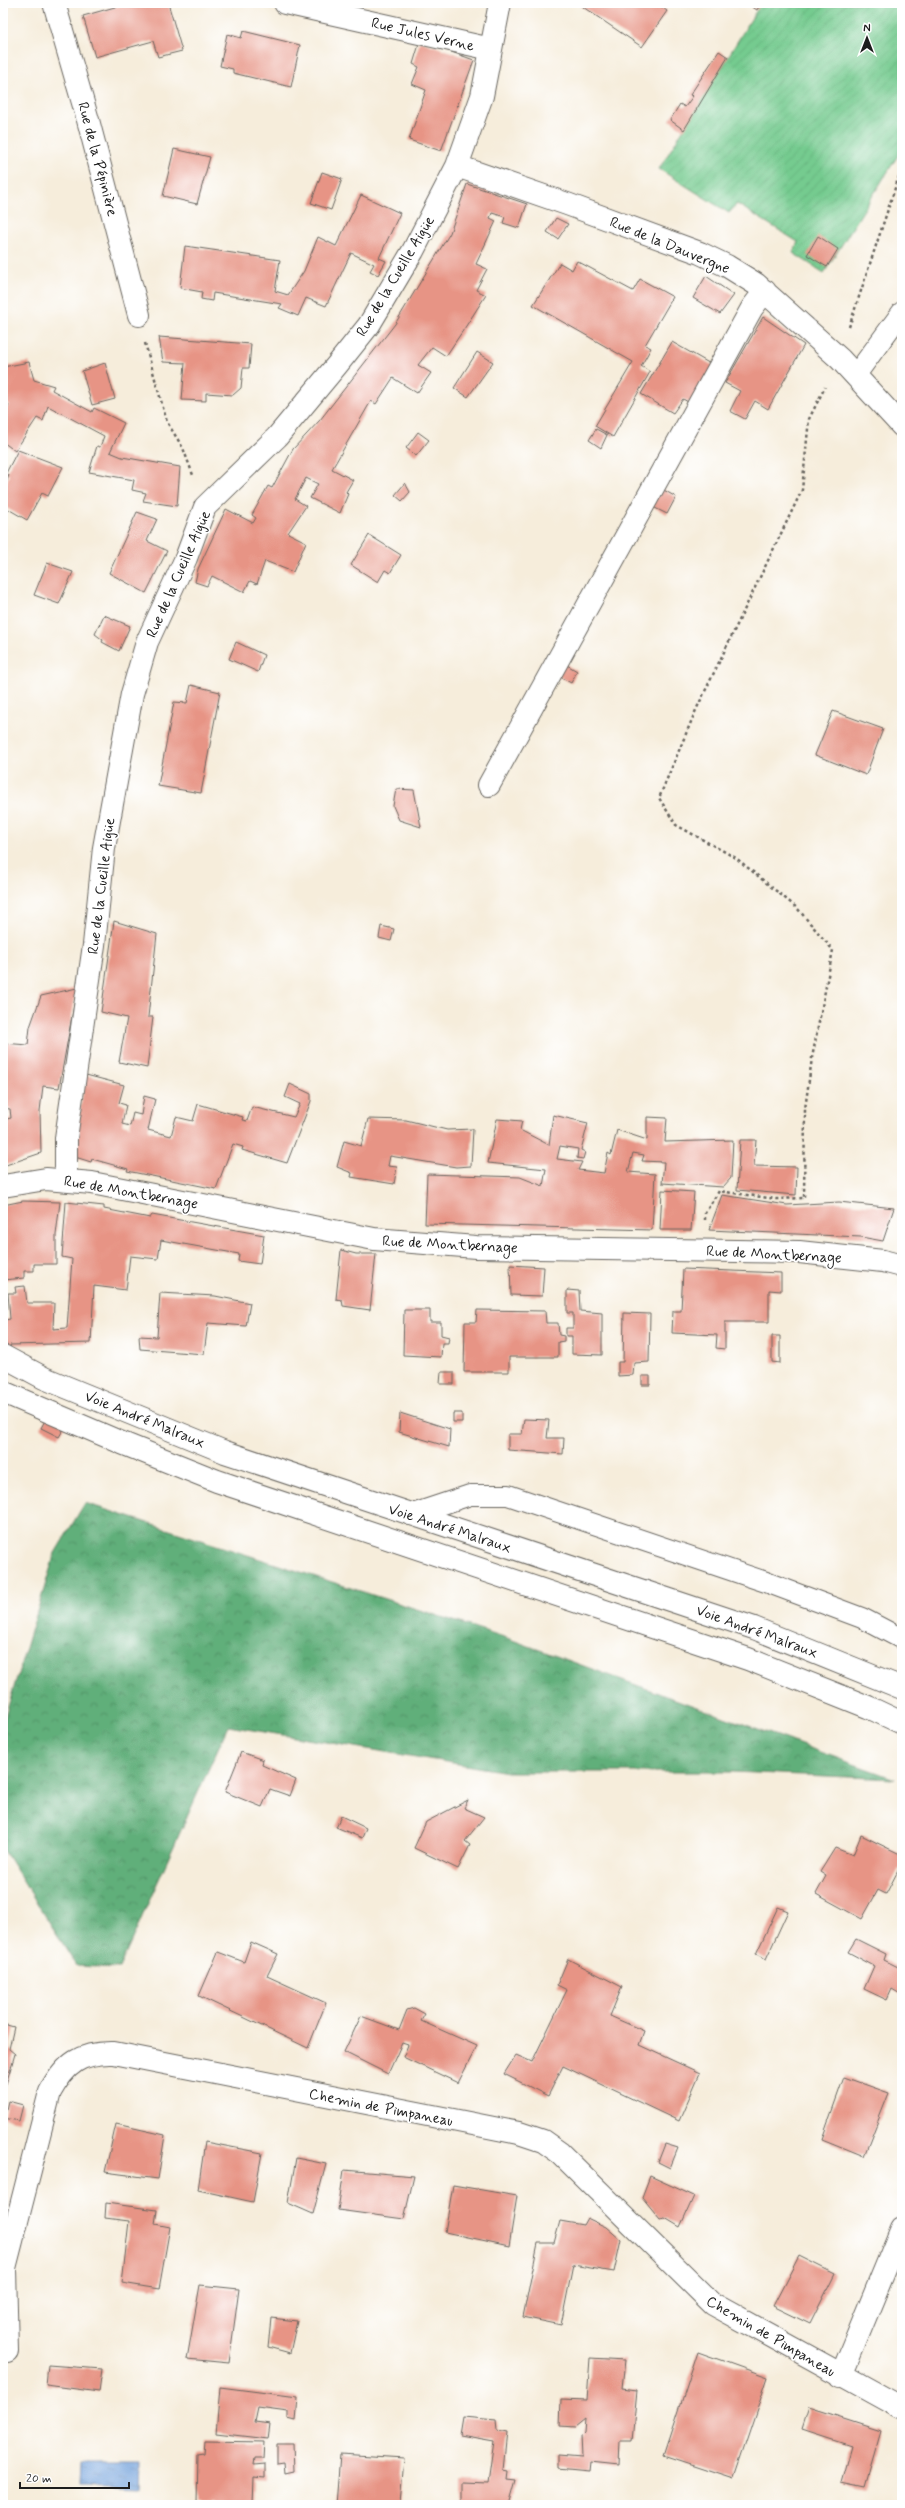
<svg xmlns="http://www.w3.org/2000/svg" width="905" height="2508" viewBox="0 0 905 2508" font-family="Mynerve,sans-serif">
	<style>
		.forest { fill: url(#forest-crowns); stroke: #3e664b }
		.garden { fill: url(#garden-furrows); stroke: #487456 }
		.water { fill: url(#water-ripples); stroke: #465e7b }
		.building { fill: #e79485 }
		.lines { fill: none; stroke-linecap: round; stroke-linejoin: round }
		.lane-casing { stroke: #68655f; stroke-width: 22 }
		.street-casing { stroke: #68655f; stroke-width: 24 }
		.secondary-casing { stroke: #68655f; stroke-width: 24 }
		.path { stroke: #68655f; stroke-width: 2.5; stroke-dasharray: 3 3; stroke-linecap: butt }
		.lane { stroke: #fff; stroke-width: 20 }
		.street { stroke: #fff; stroke-width: 22 }
		.secondary { stroke: #fff; stroke-width: 22 }
		.labels { text-anchor: middle; stroke-width: 3.5; stroke-linejoin: round; paint-order: stroke }
		.street-label { font-size: 15px; fill: #1c1c1c; stroke: #fff }
	</style>
	<defs>
		<pattern id="forest-crowns" width="20" height="18" patternUnits="userSpaceOnUse"><rect width="20" height="18" fill="#60af7a"/><path d="M2 6a3 3 0 1 1 6 0M12 15a3 3 0 1 1 6 0" fill="none" stroke="#4e8e63"/></pattern>
		<pattern id="garden-furrows" width="10" height="10" patternUnits="userSpaceOnUse"><rect width="10" height="10" fill="#75cb8f"/><path d="M-1 1l2-2M0 10L10 0M9 11l2-2" fill="none" stroke="#65ae7b"/></pattern>
		<pattern id="water-ripples" width="26" height="14" patternUnits="userSpaceOnUse"><rect width="26" height="14" fill="#71a0da"/><path d="M2 4q2-2 4 0t4 0M15 11q2-2 4 0t4 0" fill="none" stroke="#5c82b0"/></pattern>
	</defs>
	<rect width="100%" height="100%" fill="#fff"/>
	<filter id="ink" filterUnits="userSpaceOnUse"><feTurbulence type="fractalNoise" baseFrequency=".025" numOctaves="2"/><feDisplacementMap in="SourceGraphic" scale="8" xChannelSelector="R" yChannelSelector="G"/><feConvolveMatrix kernelMatrix="1 2 1 2 8 2 1 2 1" color-interpolation-filters="sRGB"/></filter>
	<filter id="wash" filterUnits="userSpaceOnUse"><feTurbulence type="fractalNoise" baseFrequency=".012" numOctaves="4" result="noise"/><feDisplacementMap in="SourceGraphic" scale="16" xChannelSelector="R" yChannelSelector="G"/><feGaussianBlur stdDeviation="0.9" result="paint"/><feColorMatrix in="noise" values="0 0 0 0 0 0 0 0 0 0 0 0 0 0 0 0 0 1.4 0 .05"/><feComposite in="paint" operator="in"/></filter>
	<g filter="url(#wash)">
		<rect width="100%" height="100%" fill="#f6eddb"/>
		<path class="forest" d="M85 1503 504 1637 895 1779 733 1772H507L228 1726 119 1968 77 1966 3 1849V1723L55 1553Z"/>
		<path class="garden" d="M761 3H902V149L824 273 793 253 798 242 737 204 729 213 659 169Z"/>
		<path class="water" d="M81 2462H141L140 2487 80 2485Z"/>
		<g id="blocks">
			<path class="building" d="M129 3H140L141 6 151 3H168L182 51 158 57 153 41 95 57 83 16Z
				M577 3H656L667 11 642 47Z
				M746 3H761L757 10Z
				M243 31 300 45 291 87 233 73V69L220 66 227 34 241 38Z
				M420 41 474 60 441 151 409 140 426 90 412 84 419 67 413 64Z
				M719 51 728 57 684 130 670 120 680 104 685 107 693 96 690 95Z
				M174 149 210 157 197 204 163 196Z
				M322 172 342 179 331 210 311 203Z
				M467 184 527 204 519 228 503 223 505 217 492 213 490 218 496 221 476 264 487 269 476 290 486 295 466 326 446 356 432 347 418 365 431 373 417 393 393 378 376 404 371 401 332 469 353 480 346 492 348 494 340 513 310 498 318 484 306 478 295 499 306 506 288 533 306 542 293 572 265 561 257 584 250 581 244 592 212 576 207 586 195 582 198 569 226 509 253 523 256 518 252 515 268 486 272 488 293 449 320 420 395 324 450 233Z
				M361 195 400 213 379 258 386 261 378 275 370 271 374 264 351 253 326 306 306 298 298 316 279 308 282 304 213 293 212 301 201 299 202 292 180 288 185 246 280 260 275 291 288 295 304 271 318 237 336 246Z
				M556 218 568 224 558 239 547 232Z
				M818 236 838 249 827 267 807 255Z
				M577 261 633 291 640 279 673 297 645 345 651 348 641 366 650 372 613 437 595 426 633 362 533 305 560 263 572 270Z
				M706 276 734 295 720 314 693 298Z
				M763 317 804 345 768 409 755 401 745 419 730 411 740 391 725 383Z
				M159 337 251 344 249 368H243L241 388 233 395 206 393V401L182 400 185 363 163 362Z
				M672 342 714 366 693 405 683 399 673 413 641 394Z
				M477 352 493 362 468 397 454 388Z
				M29 362 34 380 54 386 52 390 92 412 94 408 124 423 110 452 122 457 180 467 177 506 143 501 146 493 132 490 134 480 89 472 97 446 100 447 104 436 48 406 43 421 37 418 15 451 3 442V413L9 405 3 400V367Z
				M105 363 115 399 92 405 82 371Z
				M596 429 607 435 601 448 589 440Z
				M418 432 429 440 416 456 406 448Z
				M18 450 63 467 48 496 42 493 27 520 3 506V492L9 475 6 473Z
				M405 483 410 492 402 501 395 495Z
				M662 489 676 497 667 514 651 506Z
				M137 512 157 519 147 541 167 551 146 593 109 573Z
				M369 535 401 555 390 573 385 570 378 582 351 565Z
				M47 563 73 572 59 604 34 595Z
				M104 615 130 626 119 651 102 642 103 640 95 634Z
				M236 642 264 655 258 672 229 659Z
				M562 662 577 671 571 683 555 674Z
				M191 685 220 692 201 793 158 786 174 702 187 703Z
				M833 711 883 729 866 775 815 755Z
				M396 789 414 790 421 827 399 820 393 806Z
				M114 921 157 934 148 1017H153L147 1068 119 1062 127 1018 101 1012Z
				M381 926 394 929 391 941 379 938Z
				M77 988 59 1088 43 1086 40 1111 41 1153 3 1166V1120L11 1118 10 1109 3 1108V1043L28 1045 30 1027 41 996Z
				M86 1075 124 1085 119 1103 126 1105 122 1124 130 1126 133 1113 141 1115 144 1096 155 1099 148 1130 171 1136 176 1117 193 1121 198 1104 243 1117 242 1120 247 1121 252 1107 294 1117 300 1104 285 1097 290 1084 311 1094V1101L287 1163 242 1150 243 1147 233 1144 216 1189 127 1171 128 1169 92 1159 91 1162 72 1156Z
				M553 1115 588 1123 581 1150 585 1152 583 1159 577 1158 578 1149 560 1146 557 1159 582 1162 578 1170 604 1173 608 1153 611 1155 617 1130 647 1140V1117L667 1118 665 1142 733 1140 731 1178 723 1187 662 1183 664 1162 642 1161 644 1155 633 1153 628 1172 655 1174 652 1230 425 1224 427 1174 520 1177 543 1186 546 1169 488 1163 497 1119 522 1121 520 1130 549 1145Z
				M368 1119 406 1120 447 1130 473 1129 471 1166 456 1167 390 1156 388 1166 397 1167 394 1184 351 1177 352 1173 337 1167 344 1141 361 1146Z
				M740 1140H756L754 1166 797 1167 796 1195 737 1190Z
				M662 1190 694 1192 691 1230H660Z
				M722 1195 787 1205 839 1202 894 1208 883 1241 861 1237 709 1230Z
				M23 1201 60 1202 56 1235V1264H34V1271H24V1278L3 1280V1205Z
				M66 1202 104 1206V1209L150 1218 152 1215 264 1235 260 1264 238 1261 239 1254 161 1240 158 1259 130 1256 126 1290 94 1286 91 1343 10 1345 14 1365 3 1366V1310L5 1320 10 1319 8 1293H16L15 1287 25 1286 27 1303H54L53 1329 67 1328 72 1259 62 1257Z
				M341 1250 356 1254H376L370 1310 343 1306 342 1300 336 1299Z
				M510 1265 544 1267 542 1296 511 1295Z
				M683 1269 781 1273V1291L769 1290V1322H725V1349L716 1348 717 1335 672 1333 673 1311H681Z
				M567 1290 579 1291 580 1311 602 1313V1355L572 1354V1336H566V1328H573V1313H567Z
				M160 1293 215 1296 250 1303 246 1326 208 1323 204 1354 140 1349 139 1336 157 1337Z
				M404 1310H430V1322H441V1335L449 1337 448 1343H442L441 1357 403 1355Z
				M477 1310 545 1311 546 1323H558L559 1335 564 1336V1341L558 1342V1357H509V1372H464L465 1322H476Z
				M624 1313 650 1314 649 1362 634 1363 633 1375 618 1376V1362H623Z
				M772 1336H780V1363L772 1362Z
				M441 1372H454V1384H440Z
				M642 1376H650V1385H642Z
				M50 1411 69 1420 59 1437 41 1428Z
				M400 1413 450 1429 449 1447 399 1432Z
				M453 1413H462V1422H453Z
				M524 1419 549 1420 547 1438H564L563 1454 508 1450V1434H522Z
				M241 1752 263 1760 262 1765 296 1780 290 1796 270 1789 262 1807 225 1792Z
				M468 1800 464 1808 484 1817 465 1841 470 1845 458 1869 414 1848 426 1822Z
				M341 1816 366 1828 362 1838 336 1827Z
				M861 1835 902 1855V1863L886 1894 878 1890 862 1919 816 1894 826 1876 820 1872 835 1848 853 1855Z
				M778 1907 788 1911 766 1959 756 1954Z
				M856 1939 886 1954 884 1960 902 1969V1995L892 1989 887 2000 864 1989 874 1966 848 1952Z
				M251 1942 278 1954 267 1976 326 2003 308 2048 199 1996 218 1952 244 1962Z
				M568 1959 622 1987 610 2016 644 2031 639 2045 700 2073 679 2121 563 2066 548 2096 504 2074 516 2055 532 2062 567 1990 557 1985Z
				M414 2008 425 2014 421 2021 477 2046 458 2083 403 2057 408 2045 402 2043 388 2074 344 2052 361 2016 399 2030 407 2010Z
				M3 2024 14 2027 9 2049 15 2054 3 2094Z
				M844 2077 889 2093 864 2156 822 2139Z
				M8 2101 23 2105 19 2121 4 2118Z
				M116 2124 165 2135 158 2179 105 2172Z
				M205 2142 262 2153 253 2202 198 2190Z
				M665 2144 678 2148 670 2168 658 2162Z
				M296 2158 326 2164 313 2214 288 2203Z
				M344 2170 414 2176 404 2219 338 2210Z
				M650 2176 694 2196 680 2227 665 2218 660 2219 642 2197Z
				M453 2185 517 2196 509 2246 445 2232Z
				M106 2203 157 2210 155 2224 170 2227 159 2289 122 2283 129 2221 105 2218Z
				M587 2218 606 2227 621 2240 614 2272 573 2265 561 2325 523 2317 538 2243H554L560 2221 583 2225Z
				M799 2256 835 2274 810 2324 773 2306Z
				M200 2285 239 2289 229 2363 187 2359Z
				M271 2318 297 2321 290 2353 268 2347Z
				M698 2352 768 2377 734 2478 664 2455Z
				M590 2358 625 2360 622 2388 637 2390 632 2441H620L619 2465 590 2462 589 2471 557 2468V2455L582 2457 581 2436 584 2433 585 2419 575 2427 560 2426 561 2399 587 2400Z
				M48 2365 102 2369 99 2392 46 2385Z
				M220 2387 298 2397 296 2421 288 2419V2412L258 2408 255 2422 270 2424 268 2439 216 2433Z
				M809 2408 881 2431 865 2487 841 2482 851 2446 802 2430Z
				M463 2417 496 2420 497 2430 507 2432 503 2470 508 2471 507 2479 516 2480 509 2505H462V2482L488 2483 494 2441 460 2435Z
				M205 2441 264 2442 263 2458H255L254 2465 265 2464V2478L254 2477 253 2505 197 2504 198 2454 204 2453Z
				M277 2444H293L294 2471 285 2473 284 2462 277 2463Z
				M340 2454 404 2458 400 2505H336Z"/>
		</g>
	</g>
	<g filter="url(#ink)">
		<use href="#blocks" fill-opacity="0" stroke="#68655f" stroke-width="1"/>
		<g class="lines">
			<g class="lane-casing">
				<path id="lane" d="M855 376 902 312
					M410 1515 470 1495H508L766 1582 862 1618 902 1639"/>
			</g>
			<g class="street-casing">
				<path id="street" d="M54 3 88 120 139 315
					M285 3 491 49
					M457 166 567 204 700 253 727 266 756 284 840 359 902 426
					M489 785 752 308 765 291
					M66 1179V1138L94 945 104 848 132 694 147 642 186 558 205 507 277 437 337 365 369 325 413 251 457 166 482 96 500 3
					M3 1186 46 1179 92 1183 374 1239 476 1247 799 1252 883 1261 902 1266
					M7 2351 5 2268 50 2092C66 2063 81 2052 114 2053L519 2133 543 2141 560 2153 713 2304 902 2408
					M841 2376 902 2228"/>
			</g>
			<g class="secondary-casing">
				<path id="secondary" d="M3 1356 44 1378 225 1452 754 1628 902 1688
					M3 1392 122 1443 217 1481 748 1659 868 1707 902 1723"/>
			</g>
			<path class="path" d="M849 327 902 167
				M145 343 167 422 183 448 193 475
				M705 1220V1213L719 1191 776 1199 804 1198 805 1109 812 1058 833 950 797 908 736 858 676 825 659 798 696 710 802 490 809 419 825 387"/>
			<use href="#lane" class="lane"/>
			<use href="#street" class="street"/>
			<use href="#secondary" class="secondary"/>
		</g>
	</g>
	<g class="labels">
		<g class="street-label">
			<text transform="translate(423 34) rotate(13)" y="5">Rue Jules Verne</text>
			<text transform="translate(98 159) rotate(75)" y="5">Rue de la Pépinière</text>
			<text transform="translate(670 245) rotate(22)" y="5">Rue de la Dauvergne</text>
			<text transform="translate(395 276) rotate(-59)" y="5">Rue de la Cueille Aigüe</text>
			<text transform="translate(178 574) rotate(-66)" y="5">Rue de la Cueille Aigüe</text>
			<text transform="translate(101 886) rotate(-83)" y="5">Rue de la Cueille Aigüe</text>
			<text transform="translate(131 1192) rotate(10)" y="5">Rue de Montbernage</text>
			<text transform="translate(450 1244) rotate(3)" y="5">Rue de Montbernage</text>
			<text transform="translate(774 1254) rotate(3)" y="5">Rue de Montbernage</text>
			<text transform="translate(145 1419) rotate(22)" y="5">Voie André Malraux</text>
			<text transform="translate(450 1528) rotate(18)" y="5">Voie André Malraux</text>
			<text transform="translate(757 1631) rotate(20)" y="5">Voie André Malraux</text>
			<text transform="translate(381 2107) rotate(11)" y="5">Chemin de Pimpaneau</text>
			<text transform="translate(771 2336) rotate(30)" y="5">Chemin de Pimpaneau</text>
		</g>
	</g>
	<rect width="905" height="2508" fill="none" stroke="#fff" stroke-width="16"/>
	<g transform="translate(867 38)" stroke="#ffffff" stroke-width="3" paint-order="stroke">
	<path d="M0-3L7 15L0 10L-7 15Z" fill="#1c1c1c"/>
	<text y="-6" font-size="11" font-weight="bold" text-anchor="middle" fill="#1c1c1c">N</text>
	</g>
	<path d="M20 2482v6h109v-6" fill="none" stroke="#1c1c1c" stroke-width="2"/>
	<text x="26" y="2482" font-size="12" fill="#1c1c1c" stroke="#ffffff" stroke-width="3" paint-order="stroke">20 m</text>
</svg>
